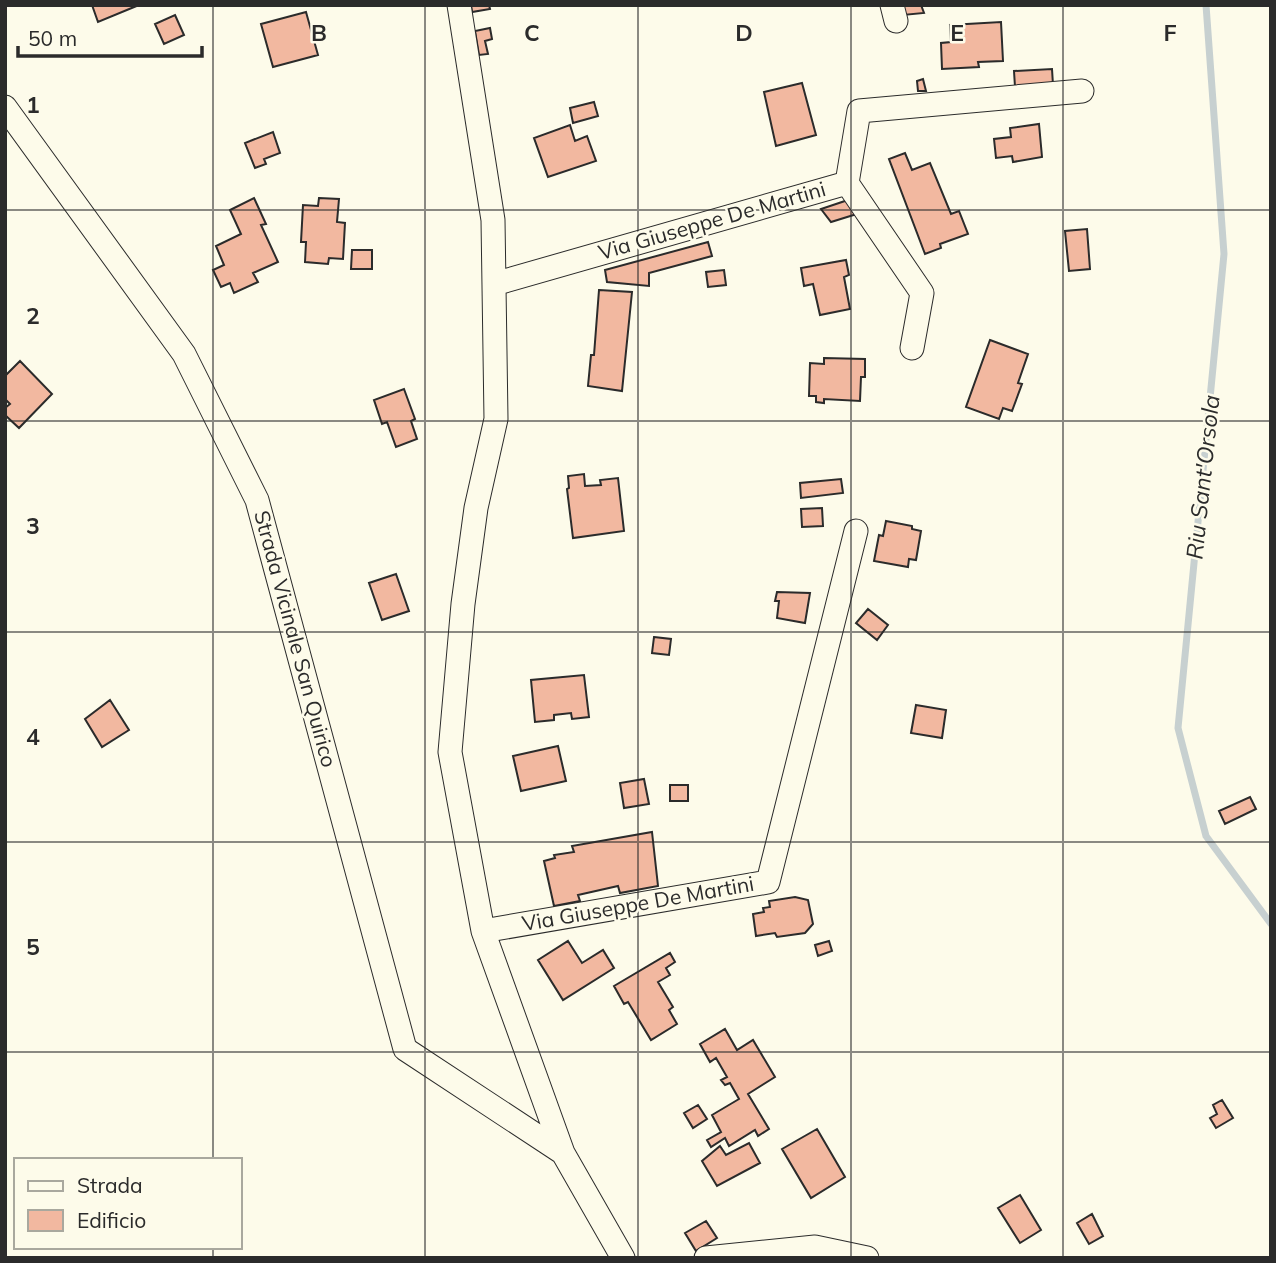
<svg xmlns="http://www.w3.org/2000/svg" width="1276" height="1263" viewBox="0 0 1276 1263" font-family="Mulish,sans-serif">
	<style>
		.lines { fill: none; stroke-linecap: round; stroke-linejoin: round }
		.stream { stroke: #c7d0d0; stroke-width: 7 }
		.building { fill: #f2b8a0; stroke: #2b2b2b; stroke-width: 2 }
		.minor-casing { stroke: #2b2b2b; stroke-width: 25 }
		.minor { stroke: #fdfbea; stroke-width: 23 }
		.grid { fill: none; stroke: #2b2b2b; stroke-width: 2; stroke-opacity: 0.55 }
		.labels { text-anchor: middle; stroke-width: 5; stroke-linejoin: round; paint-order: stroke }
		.street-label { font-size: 21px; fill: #2b2b2b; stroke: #fdfbea }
		.water-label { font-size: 23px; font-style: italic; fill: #2b2b2b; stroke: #fdfbea }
		.grid-label { font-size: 23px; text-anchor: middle; font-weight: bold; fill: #2b2b2b; stroke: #fdfbea; stroke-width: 5; stroke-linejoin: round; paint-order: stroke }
	</style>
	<rect width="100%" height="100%" fill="#fdfbea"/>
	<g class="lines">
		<path class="stream" d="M1206 5 1224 254 1178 728 1206 836 1271 924"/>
	</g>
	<path class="building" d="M92 5H139L98 22Z
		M471 5H489L490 9 472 12Z
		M901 5H921L924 13 903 15Z
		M306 12 318 55 273 67 261 24Z
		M175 15 184 35 164 44 155 24Z
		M1001 22 1003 61 978 62 979 67 942 69 941 43 951 42 950 25Z
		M490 28 492 39 485 41 488 54 479 55 475 31Z
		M1052 69 1053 85 1015 87 1014 71Z
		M923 79 926 91H918L917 81Z
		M802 83 816 135 776 146 764 92Z
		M594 102 598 116 573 123 570 108Z
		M1039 124 1042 157 1013 162 1012 156 996 158 994 139 1011 137 1010 128Z
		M570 125 575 141 587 136 596 161 548 177 534 138Z
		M273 132 280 153 264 159 266 164 255 168 245 143Z
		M905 153 912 170 930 163 951 214 959 211 968 234 940 244 941 248 925 254 889 159Z
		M254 198 266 224 261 225 278 262 253 273 258 282 234 293 230 283 221 287 213 270 224 265 216 246 241 234 230 210Z
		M319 198 339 199 337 222 345 223 343 259 329 258 328 264 305 262 306 242H301L303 205 318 206Z
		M848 200 860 213 831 222 821 209Z
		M1087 229 1090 269 1069 271 1065 231Z
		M708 242 712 256 649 273V286L607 282 605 270Z
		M352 250H372V269H351Z
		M846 260 849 275 844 277 850 309 820 315 813 284 804 286 801 268Z
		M724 270 726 285 708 287 706 272Z
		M599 290 632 292 622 391 588 386 591 355H594Z
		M990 340 1028 354 1018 383 1022 384 1012 411 1003 408 999 419 966 407Z
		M824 358 865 359V377H861L860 401 824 399V403L816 402V396H809L810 363 824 364Z
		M20 361 52 394 19 428 5 415V408L10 404 5 399V376Z
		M404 389 415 419 411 421 417 439 396 447 387 422 382 424 374 400Z
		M584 474 585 486 601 485 600 480 618 478 624 531 573 538 567 489 569 488 568 476Z
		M841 479 843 493 801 498 800 483Z
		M822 508 823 526 802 527 801 509Z
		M886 521 912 526V529L921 531 916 560 909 559 908 567 874 561 879 535 883 536Z
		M396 574 409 611 382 620 369 583Z
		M777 592 810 593 805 623 777 618 779 601H775Z
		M868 609 888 625 877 640 856 623Z
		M654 637 671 639 669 655 652 653Z
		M584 675 589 717 572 719 571 713 554 715V720L535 722 531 680Z
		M110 700 129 730 102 747 85 719Z
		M916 705 946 710 942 738 911 733Z
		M558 746 566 781 521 791 513 756Z
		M644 779 649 804 624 808 620 783Z
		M670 785H688V801H670Z
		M1250 797 1256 809 1225 824 1219 811Z
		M652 832 658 886 620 893 618 886 578 895 580 901 554 906 544 861 555 858 554 855 574 852 572 846Z
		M795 897 808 900 813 924 805 933 777 937 775 933 756 936 753 914 764 912 763 908 770 907 769 901Z
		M568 941 582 963 603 950 614 968 563 1000 538 960Z
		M829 941 832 951 818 956 815 945Z
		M670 953 675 962 666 968 670 975 658 982 673 1007 669 1010 677 1024 651 1040 628 1002 624 1004 614 986Z
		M725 1029 737 1050 753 1040 775 1077 748 1094 769 1129 758 1136 755 1130 729 1146 725 1138 711 1147 707 1140 721 1132 712 1115 739 1099 730 1083 725 1085 721 1080 727 1077 716 1058 710 1062 700 1044Z
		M1222 1100 1233 1118 1216 1128 1210 1118 1217 1114 1213 1105Z
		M698 1105 707 1119 693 1128 684 1113Z
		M817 1129 845 1177 811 1198 782 1149Z
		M749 1143 760 1163 717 1186 702 1161 720 1146 726 1155Z
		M1020 1195 1041 1230 1020 1243 998 1208Z
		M1092 1214 1103 1236 1089 1244 1077 1223Z
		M706 1221 717 1238 696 1251 685 1233Z"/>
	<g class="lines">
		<g class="minor-casing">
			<path id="minor" d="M459 5 493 220 496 419 476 508 463 604 450 752 483 931 563 1153 623 1258
				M892 5 896 21
				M5 107 184 354 257 500 405 1049 563 1153
				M847 183 922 293 912 348
				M494 284 847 183 859 111 1082 91
				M483 931 768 882 856 531
				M706 1258 815 1247 867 1258"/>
		</g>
		<use href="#minor" class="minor"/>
	</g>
	<path class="grid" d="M213 5V1160M425 5V1258M638 5V1258M851 5V1258M1063 5V1258M5 210H1271M5 421H1271M5 632H1271M5 842H1271M5 1052H1271M213 1247V1258"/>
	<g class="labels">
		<g class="street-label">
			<text transform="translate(712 221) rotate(-16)" y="7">Via Giuseppe De Martini</text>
			<text transform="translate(295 639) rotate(75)" y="7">Strada Vicinale San Quirico</text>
			<text transform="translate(638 904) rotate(-10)" y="7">Via Giuseppe De Martini</text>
		</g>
		<g class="water-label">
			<text transform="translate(1203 477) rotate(-84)" y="8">Riu Sant'Orsola</text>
		</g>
	</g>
	<g class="grid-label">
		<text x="319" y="41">B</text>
		<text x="532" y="41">C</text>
		<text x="744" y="41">D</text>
		<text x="957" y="41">E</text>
		<text x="1170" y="41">F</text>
		<text x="33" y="113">1</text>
		<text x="33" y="324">2</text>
		<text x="33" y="534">3</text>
		<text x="33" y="745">4</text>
		<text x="33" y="955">5</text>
	</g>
	<rect width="1276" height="1263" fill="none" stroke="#2b2b2b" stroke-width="14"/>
	<rect x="14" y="1158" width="228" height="91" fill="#fdfbea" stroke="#a9a89e" stroke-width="2"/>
	<rect x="28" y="1181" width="35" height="10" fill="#fdfbea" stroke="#a9a89e" stroke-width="2"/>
	<text x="77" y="1193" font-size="21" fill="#2b2b2b">Strada</text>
	<rect x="28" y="1210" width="35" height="21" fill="#f2b8a0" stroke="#a9a89e" stroke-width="2"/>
	<text x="77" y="1228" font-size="21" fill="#2b2b2b">Edificio</text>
	<path d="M18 46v10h184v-10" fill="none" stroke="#2b2b2b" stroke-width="3.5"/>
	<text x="28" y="46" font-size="21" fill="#2b2b2b" stroke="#fdfbea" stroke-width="5" paint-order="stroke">50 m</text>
</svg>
